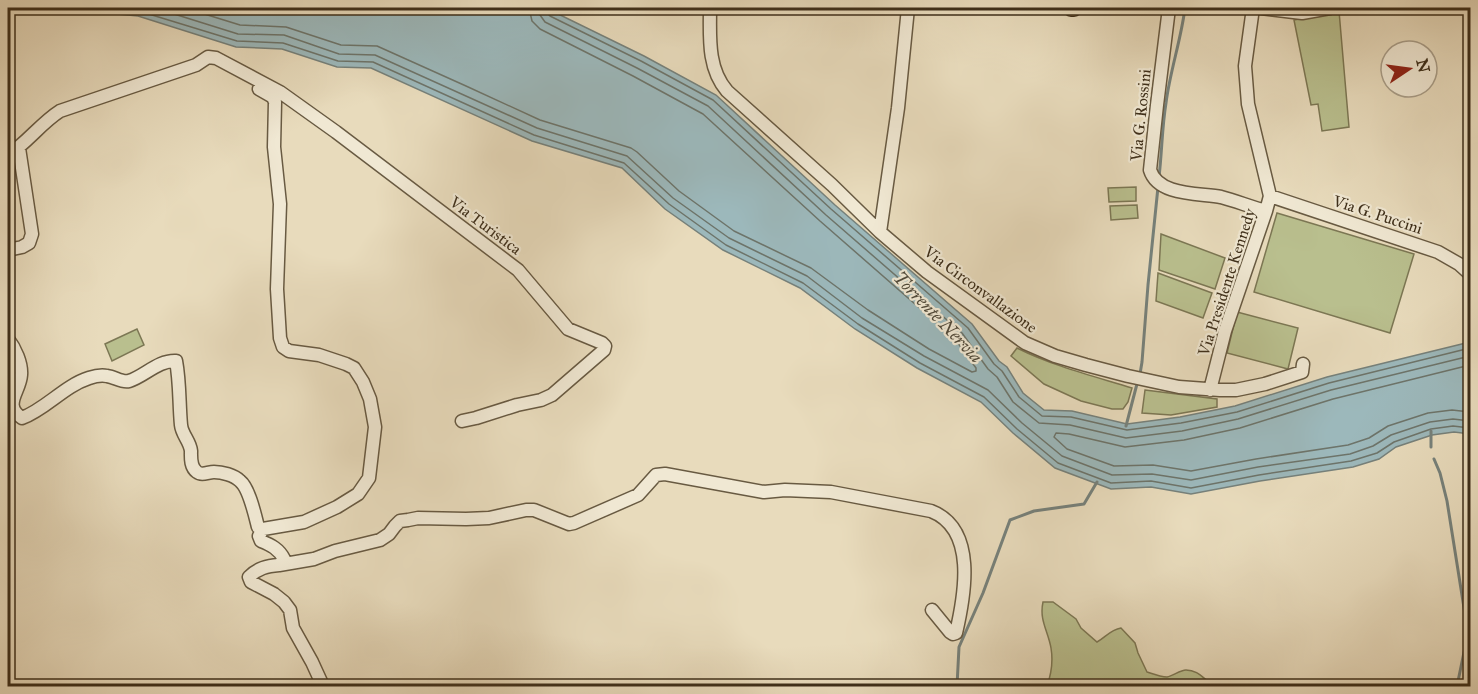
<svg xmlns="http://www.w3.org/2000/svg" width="1478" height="694" viewBox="0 0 1478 694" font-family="'IM FELL Great Primer',serif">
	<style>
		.green { fill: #b9bf8e; stroke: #7c7754; stroke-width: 1.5 }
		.water { fill: #9cb8bb; stroke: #76817b; stroke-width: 1.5 }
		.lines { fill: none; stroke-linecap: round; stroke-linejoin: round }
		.shore { stroke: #6d746a; stroke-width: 1.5 }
		.stream { stroke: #76817b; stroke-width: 3 }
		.minor-casing { stroke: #685a42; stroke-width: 15 }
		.major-casing { stroke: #3e2f1a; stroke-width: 18 }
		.minor { stroke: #f0e8d3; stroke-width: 12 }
		.major { stroke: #e4be7e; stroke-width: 15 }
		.labels { text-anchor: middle; stroke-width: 4.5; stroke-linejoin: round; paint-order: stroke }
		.street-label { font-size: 16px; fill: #3e2f1a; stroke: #f0e8d3 }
		.water-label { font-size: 18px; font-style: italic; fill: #514a3a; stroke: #f0e8d3 }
	</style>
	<rect width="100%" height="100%" fill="#e8dbbc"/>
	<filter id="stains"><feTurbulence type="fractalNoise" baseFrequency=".00333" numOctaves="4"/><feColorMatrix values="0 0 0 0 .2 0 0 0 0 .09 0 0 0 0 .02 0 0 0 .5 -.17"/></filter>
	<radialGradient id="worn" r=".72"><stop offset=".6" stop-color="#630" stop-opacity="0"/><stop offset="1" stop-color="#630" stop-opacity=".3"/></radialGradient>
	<path class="green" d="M1339 11 1349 127 1322 131 1318 104 1311 105 1294 20Z
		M1136 187V201L1109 202 1108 188Z
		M1137 205 1138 218 1111 220 1110 206Z
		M1277 213 1414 254 1390 333 1254 292Z
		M1161 234 1225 258 1215 289 1159 270Z
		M1158 273 1212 293 1203 318 1156 301Z
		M1237 312 1298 328 1288 369 1227 353Z
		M137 329 144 345 112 361 105 344Z
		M1017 348C1053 366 1093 376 1132 388L1128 402 1123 409H1112L1081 401 1044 384 1011 356Z
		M1145 390 1217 399V407L1171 415 1142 413Z
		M1043 602H1053L1076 619 1081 628 1097 642C1106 637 1110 630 1121 628L1135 643 1138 653 1147 672C1153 674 1161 677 1167 677 1173 676 1180 670 1186 670 1200 670 1205 682 1216 686H1047C1051 675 1053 660 1051 648 1048 631 1039 620 1043 602Z"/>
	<path class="water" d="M54 8H546L644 56 716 95 835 205 972 324 999 361 1007 367 1023 393 1044 410 1072 411 1127 424 1180 417 1235 406 1327 377 1470 342V434L1454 432 1432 435 1396 447 1379 459 1353 467 1260 481 1191 494 1151 487 1111 489 1055 468 1013 433 981 402 917 368 855 329 800 288 723 250 665 209 622 168 532 141 371 68 337 67 282 49 236 47 138 16Z"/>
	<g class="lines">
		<path class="shore" d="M112 8 139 11 237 41 283 43 338 61 373 62 534 135 624 163 669 204 726 245 803 283 858 324 920 363 984 397 1017 429 1058 463 1111 483 1151 481 1191 488 1259 475 1351 461 1377 453 1394 442 1431 429 1453 426 1470 428
			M155 8 238 34 284 35 339 54 375 55 537 128 627 156 673 198 729 238 807 276 862 318 924 356 988 390 1022 423 1062 456 1112 475 1152 474 1191 480 1258 467 1350 454 1373 446 1391 435 1430 422 1453 419 1470 421
			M185 8 240 25 286 27 341 45 377 46 466 86 540 120 631 148 637 152 679 191 734 231 811 268 868 310 929 349 972 372 976 371V368L955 339 820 221 703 114 633 76 540 29 532 21 529 8
			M538 8 540 15 545 22 637 68 708 106 826 215 962 333 988 369 997 377 1013 402 1039 423 1070 425 1126 438 1182 431 1238 419 1331 390 1470 356
			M546 8V12L550 16 641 61 713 100 831 209 968 328 994 364 1002 371 1019 397 1042 416 1071 417 1127 430 1181 423 1237 412 1329 383 1470 348
			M1470 365 1333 399 1240 428 1184 440 1125 447 1069 434 1056 433 1054 437 1067 449 1114 466 1153 465 1191 471 1256 459 1348 445 1369 438 1388 426 1428 413 1452 410 1470 412"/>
		<path class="stream" d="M1159 177C1162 152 1162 127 1166 103 1170 71 1181 40 1185 8
			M1140 374 1142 362 1148 285 1158 187
			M1126 426 1138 380
			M1431 447V431
			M1434 459 1440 473 1447 501 1468 633 1457 686
			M957 686 959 647 983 593 1010 520 1034 511 1084 504 1097 482"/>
		<g class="minor-casing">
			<path id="minor" d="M710 8C710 36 707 68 727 91L832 185 880 232 927 272 1025 343 1055 356 1086 365 1128 376 1179 387 1220 390H1236L1265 384 1302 372 1303 364
				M1169 8 1157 105 1150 170C1158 196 1199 193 1221 197 1236 201 1251 207 1266 211
				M1261 8 1302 13 1330 8
				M259 89 273 97 275 102 274 147 280 204 277 289 280 338 283 347 289 351 319 355 346 364 354 368 363 382 370 399 375 427 369 478 358 494 337 507 304 522 263 529 259 536 261 541C271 545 279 549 284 559L279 565C267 566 258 568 249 577L251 582 274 594 284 602 290 610 293 628 312 662 323 686
				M8 155C27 143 41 123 60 111L196 65 208 57 216 58 280 92 336 132 518 270 568 329 602 343 605 346 604 350 552 395 541 400 517 405 476 418 462 421
				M1270 196 1438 252 1459 264 1470 274
				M880 232 898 108 908 8
				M8 250 22 247 29 243 32 234 19 148
				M8 339C15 348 22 363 21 375 20 392 2 405 22 418 46 409 64 386 89 378 95 376 102 375 107 376 115 377 122 383 129 381 145 376 158 360 176 361 180 382 179 404 181 425 182 435 190 441 191 451 191 457 190 467 197 472 202 476 208 472 214 472 222 472 234 475 240 481 249 488 255 515 258 527
				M1210 390 1225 331 1266 211 1270 196 1248 104 1245 66 1253 8
				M279 565 314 559 335 551 380 540 389 534 395 526 400 521 408 520 418 518 466 519 489 518 526 510H534L569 524 574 523 638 495 656 475 665 474 764 492 785 490 831 492 931 511C977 529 965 594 956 633L953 634 950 632 932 610"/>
		</g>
		<g class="major-casing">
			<path id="major" d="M1071 8H1074"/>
		</g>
		<use href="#minor" class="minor"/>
		<use href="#major" class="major"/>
	</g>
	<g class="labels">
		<g class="street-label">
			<text transform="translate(1140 115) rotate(-84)" y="6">Via G. Rossini</text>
			<text transform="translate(1378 214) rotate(18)" y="6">Via G. Puccini</text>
			<text transform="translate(486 225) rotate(37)" y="6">Via Turistica</text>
			<text transform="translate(1226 282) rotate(-72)" y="6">Via Presidente Kennedy</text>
			<text transform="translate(981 289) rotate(36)" y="6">Via Circonvallazione</text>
		</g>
		<g class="water-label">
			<text transform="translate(938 317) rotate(46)" y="6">Torrente Nervia</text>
		</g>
	</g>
	<rect width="1478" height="694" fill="none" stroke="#e8dbbc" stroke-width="30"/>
	<rect x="9" y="9" width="1460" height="676" fill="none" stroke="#3e2f1a" stroke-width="3"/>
	<rect x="15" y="15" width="1448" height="664" fill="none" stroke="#3e2f1a" stroke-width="1.5"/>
	<g transform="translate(1409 69) rotate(77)"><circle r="28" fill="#f0e8d3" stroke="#a99e89" stroke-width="1.5"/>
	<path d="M0-4.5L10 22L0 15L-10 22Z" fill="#8f2418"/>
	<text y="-9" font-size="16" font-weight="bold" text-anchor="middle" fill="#3e2f1a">N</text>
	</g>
	<rect width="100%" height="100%" filter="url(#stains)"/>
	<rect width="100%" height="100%" fill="url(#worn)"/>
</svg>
